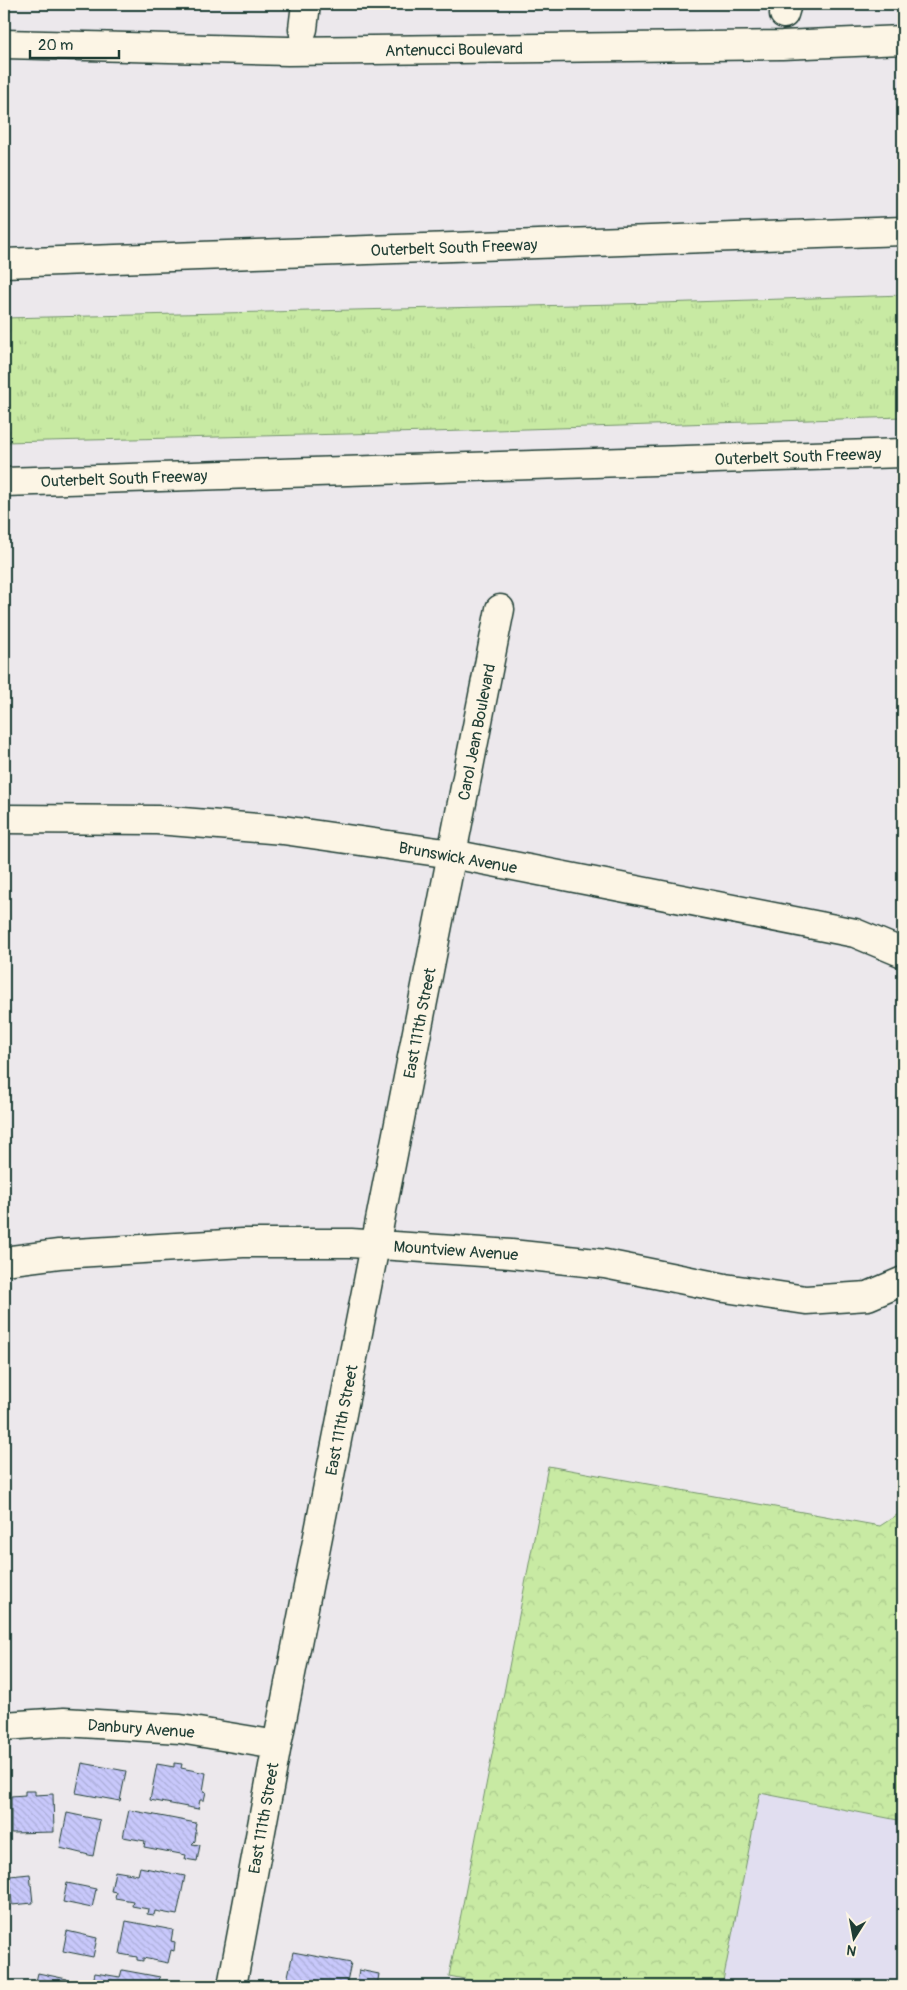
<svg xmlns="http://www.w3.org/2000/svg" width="907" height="1990" viewBox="0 0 907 1990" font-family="Pangolin,sans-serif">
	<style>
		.built { fill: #e1def0 }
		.grass { fill: url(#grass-tufts); stroke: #74946c }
		.forest { fill: url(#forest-crowns); stroke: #74946c }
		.building { fill: url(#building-back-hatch); stroke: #1f3d34 }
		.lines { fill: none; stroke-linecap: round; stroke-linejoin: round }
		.minor-casing { stroke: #1f3d34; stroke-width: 31 }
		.highway-casing { stroke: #1f3d34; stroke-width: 31 }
		.minor { stroke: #fcf5e5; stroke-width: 28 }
		.highway { stroke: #fcf5e5; stroke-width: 28 }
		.labels { text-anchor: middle; stroke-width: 4; stroke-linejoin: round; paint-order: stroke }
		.street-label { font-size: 16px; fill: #1f3d34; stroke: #fcf5e5 }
	</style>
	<defs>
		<pattern id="grass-tufts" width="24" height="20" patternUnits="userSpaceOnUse" patternTransform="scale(1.25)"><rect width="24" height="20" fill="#c8eaa3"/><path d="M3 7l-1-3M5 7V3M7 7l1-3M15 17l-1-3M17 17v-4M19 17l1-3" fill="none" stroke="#abca8d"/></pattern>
		<pattern id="forest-crowns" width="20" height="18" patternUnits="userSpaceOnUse" patternTransform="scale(1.25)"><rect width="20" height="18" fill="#c8eaa3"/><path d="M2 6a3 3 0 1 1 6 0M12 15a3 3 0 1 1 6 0" fill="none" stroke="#abca8d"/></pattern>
		<pattern id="building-back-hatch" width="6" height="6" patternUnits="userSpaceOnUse" patternTransform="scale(1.25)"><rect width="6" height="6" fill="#c8c8fb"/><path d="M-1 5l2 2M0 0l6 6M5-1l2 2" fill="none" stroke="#abadd8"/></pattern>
	</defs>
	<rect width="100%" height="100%" fill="#ece8ec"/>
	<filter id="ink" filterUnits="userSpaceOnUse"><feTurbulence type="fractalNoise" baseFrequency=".02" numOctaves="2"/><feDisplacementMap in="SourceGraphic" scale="10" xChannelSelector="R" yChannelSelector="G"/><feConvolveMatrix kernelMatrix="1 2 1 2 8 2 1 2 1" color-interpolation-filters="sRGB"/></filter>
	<g filter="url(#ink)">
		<path class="built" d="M759 1793 903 1821V1986H722Z"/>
		<path class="grass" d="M903 295V417L432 432 4 442V318L661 303Z"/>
		<path class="forest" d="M548 1466 880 1526 903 1511V1821L760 1793 722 1986H500L449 1976Z"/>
		<path class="building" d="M82 1763 126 1771 120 1801 76 1793Z
			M174 1763 182 1764 181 1768 206 1773 203 1791 206 1792 204 1800H200L198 1809 150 1800 157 1764 174 1767Z
			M25 1791H35V1795L53 1794 54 1832 11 1833V1796L25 1795Z
			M129 1810 196 1823 195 1829 196 1832 195 1841 192 1844 200 1845 197 1861 185 1859 186 1855 144 1847 145 1841 123 1837Z
			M67 1813 100 1820 93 1856 60 1848Z
			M140 1867 185 1876 177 1915 155 1911 154 1915 147 1914 148 1909 132 1906 133 1901 115 1898 116 1892 111 1891 115 1871 138 1875Z
			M30 1874 33 1903 12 1905 10 1876Z
			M67 1883 96 1889 92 1908 63 1902Z
			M126 1921 173 1930 171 1941 175 1942 174 1951 171 1950 168 1963 143 1958V1961L137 1960V1957L120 1954Z
			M67 1931 97 1938 93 1957 63 1951Z
			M293 1952 351 1963 346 1986H286Z
			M122 1970 160 1977 158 1986H92L95 1973 120 1977Z
			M359 1970 379 1974 377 1986H356Z
			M38 1973 67 1979 65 1986H35Z"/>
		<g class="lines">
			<g class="minor-casing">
				<path id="minor" d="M784 14 787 4
					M303 29 306 4
					M4 44 288 51 782 45 903 40
					M4 819 157 820 283 830 452 854 855 933 903 953
					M4 1261 59 1254 243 1243H351L511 1254 605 1264 725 1288 806 1300 868 1296 903 1281
					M4 1726 64 1722 180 1729 277 1745
					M232 1986 277 1745 500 609"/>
			</g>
			<g class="highway-casing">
				<path id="highway" d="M4 263 903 231
					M4 482 903 453"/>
			</g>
			<use href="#minor" class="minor"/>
			<use href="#highway" class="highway"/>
		</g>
	</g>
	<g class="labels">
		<g class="street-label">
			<text transform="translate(454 49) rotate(-1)" y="6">Antenucci Boulevard</text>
			<text transform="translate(454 247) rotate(-2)" y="6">Outerbelt South Freeway</text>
			<text transform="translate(798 456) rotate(-2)" y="6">Outerbelt South Freeway</text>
			<text transform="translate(124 478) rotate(-2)" y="6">Outerbelt South Freeway</text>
			<text transform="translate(476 732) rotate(-79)" y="6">Carol Jean Boulevard</text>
			<text transform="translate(458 857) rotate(10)" y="6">Brunswick Avenue</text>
			<text transform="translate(419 1023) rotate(-79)" y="6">East 111th Street</text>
			<text transform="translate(456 1250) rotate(4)" y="6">Mountview Avenue</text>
			<text transform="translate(341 1420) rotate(-79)" y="6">East 111th Street</text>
			<text transform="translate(141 1728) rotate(4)" y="6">Danbury Avenue</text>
			<text transform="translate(263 1818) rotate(-80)" y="6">East 111th Street</text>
		</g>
	</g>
	<rect width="907" height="1990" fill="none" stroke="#fcf5e5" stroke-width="20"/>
	<rect x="10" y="10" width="887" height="1970" fill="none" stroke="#1f3d34" stroke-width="2" filter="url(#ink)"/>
	<g transform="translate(854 1938) rotate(191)" stroke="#fcf5e5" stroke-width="4" paint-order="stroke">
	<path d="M0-4L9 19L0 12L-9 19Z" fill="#1f3d34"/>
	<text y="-8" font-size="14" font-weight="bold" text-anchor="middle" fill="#1f3d34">N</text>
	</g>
	<path d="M30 50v8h89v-8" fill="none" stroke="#1f3d34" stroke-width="2.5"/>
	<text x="38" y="50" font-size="15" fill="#1f3d34" stroke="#fcf5e5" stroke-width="4" paint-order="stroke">20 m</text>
</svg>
